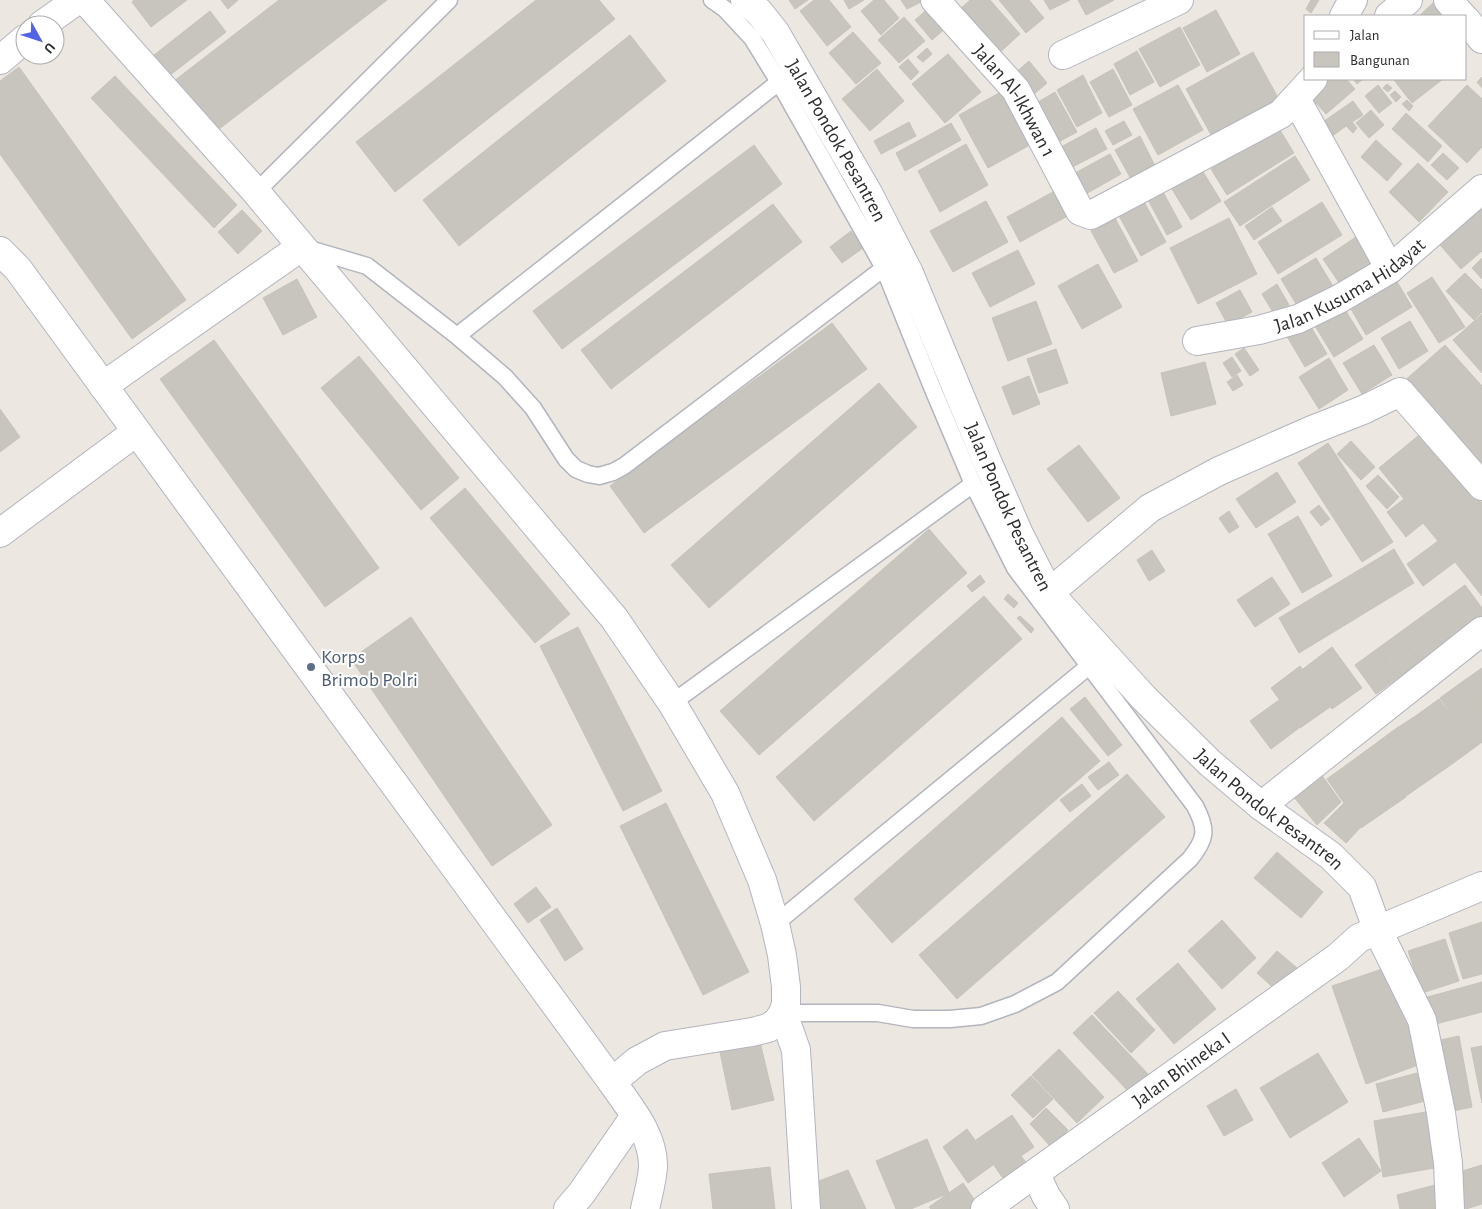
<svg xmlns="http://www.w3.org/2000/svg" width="1482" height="1209" viewBox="0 0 1482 1209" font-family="'Alegreya Sans',sans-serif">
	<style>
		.building { fill: #c8c5be; stroke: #c7c3b9 }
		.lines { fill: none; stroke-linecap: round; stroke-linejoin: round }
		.service-casing { stroke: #b3b5be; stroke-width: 19 }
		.minor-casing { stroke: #b3b5be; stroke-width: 30 }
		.service { stroke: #fff; stroke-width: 16 }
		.minor { stroke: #fff; stroke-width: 28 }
		.service-dot { fill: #5c6f8a; stroke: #fff; stroke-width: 2 }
		.labels { text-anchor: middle; stroke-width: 4; stroke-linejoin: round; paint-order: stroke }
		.street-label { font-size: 20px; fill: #2c2c2c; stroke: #fff }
		.service-label { font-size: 20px; fill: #4e5e75; stroke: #fff; text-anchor: start }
	</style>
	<rect width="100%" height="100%" fill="#ece7e0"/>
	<path class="building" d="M134 0H187L151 27 132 2Z
		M221 0H238L228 9Z
		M279 0H387L214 133 174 81Z
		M536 0H599L615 19 395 192 356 142Z
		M789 0H808L795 9Z
		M814 0H829L851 27 827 46 800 11Z
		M844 0H864L849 9Z
		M874 0H884L899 18 881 35 861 11Z
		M901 0H920L921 2 907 9Z
		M970 0H990L1020 34 996 56 958 11Z
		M999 0H1029L1044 18 1026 33Z
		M1044 0H1070L1050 10Z
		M1078 0H1114L1086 15Z
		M1311 0H1319L1311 13 1306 9Z
		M1435 1 1449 16H1419Z
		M930 7 947 27 932 40 915 20Z
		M1216 10 1240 54 1207 72 1183 28Z
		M210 11 226 32 165 79 149 59Z
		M904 17 925 41 899 63 878 40Z
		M1180 27 1200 65 1160 87 1139 49Z
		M853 32 881 63 856 84 829 53Z
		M630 35 666 81 459 246 423 200Z
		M927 48 932 54 923 62 917 57Z
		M1137 51 1154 82 1130 95 1114 64Z
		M1253 52 1282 105 1215 142 1186 89Z
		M948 54 981 92 945 123 912 84Z
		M908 59 919 72 911 80 899 67Z
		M1029 61 1047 83 1033 95 1014 74Z
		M19 67 186 300 132 339 0 154V81Z
		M877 69 904 101 870 131 842 99Z
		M1113 69 1132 105 1109 117 1090 82Z
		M1083 75 1102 113 1077 127 1057 90Z
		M115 76 237 205 214 228 91 98Z
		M1482 77V88L1477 82Z
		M1319 79H1346L1355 89 1326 114 1305 91Z
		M1353 79H1363L1357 84Z
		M1396 79H1443L1412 103 1394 80Z
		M1387 84 1392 88 1388 92 1383 88Z
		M1178 85 1203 130 1158 155 1133 109Z
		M1378 85 1392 103 1379 113 1365 96Z
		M1467 85 1482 99V147L1467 163 1428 126Z
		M1010 87 1039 140 988 168 959 115Z
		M1395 91 1401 97 1396 102 1390 95Z
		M1055 92 1077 132 1049 147 1028 108Z
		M1407 100 1413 106 1409 111 1402 104Z
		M1353 101 1363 115 1352 122 1357 128 1353 133 1346 126 1327 140 1317 126Z
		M1371 110 1384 125 1369 138 1356 123Z
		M1406 113 1442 146 1428 162 1392 129Z
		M1124 121 1132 135 1113 145 1105 131Z
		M909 122 916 136 881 154 874 141Z
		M951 123 961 140 905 171 896 153Z
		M1278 127 1294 153 1227 195 1211 169Z
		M1096 128 1107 149 1061 173 1050 153Z
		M1140 136 1155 166 1131 179 1115 150Z
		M1376 140 1402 164 1387 181 1361 157Z
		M966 144 988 185 940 212 918 171Z
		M754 145 782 184 562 349 533 311Z
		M1443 153 1459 168 1447 180 1431 165Z
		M1110 154 1121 174 1077 199 1066 178Z
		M1295 156 1310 180 1240 226 1224 202Z
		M1418 163 1448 192 1419 222 1389 192Z
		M1200 167 1221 201 1191 220 1170 186Z
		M1062 187 1075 212 1020 242 1007 217Z
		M1162 190 1182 227 1167 235 1147 198Z
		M1482 198V251L1461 269 1434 238Z
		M1143 200 1166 242 1141 256 1118 214Z
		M986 201 1008 242 953 272 930 231Z
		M1322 202 1342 235 1278 274 1258 242Z
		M773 204 802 242 611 389 581 350Z
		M1272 207 1282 221 1254 240 1245 226Z
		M242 210 262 231 238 254 218 232Z
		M1115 218 1138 261 1114 273 1091 231Z
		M1229 218 1257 274 1198 304 1170 248Z
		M851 231 863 248 842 263 830 247Z
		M1356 237 1377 267 1344 290 1323 259Z
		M1018 250 1035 284 990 307 972 273Z
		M1316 258 1333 286 1298 307 1281 279Z
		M1482 258V279L1472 268Z
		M1098 264 1122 307 1082 329 1058 286Z
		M1465 273 1482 290V312L1474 320 1446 291Z
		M1393 275 1412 307 1366 335 1347 302Z
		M1432 277 1465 327 1439 343 1407 293Z
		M297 279 317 317 283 335 263 298Z
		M1277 284 1289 305 1274 314 1262 294Z
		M1240 290 1252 312 1228 325 1216 303Z
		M1036 301 1052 344 1008 361 992 318Z
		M1341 303 1363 339 1334 357 1312 321Z
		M1482 314V373L1453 340Z
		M1307 320 1327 354 1305 367 1285 333Z
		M1410 321 1428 351 1399 369 1381 338Z
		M832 323 867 369 644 533 610 486Z
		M214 340 379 568 325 607 160 379Z
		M1374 345 1392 375 1362 394 1343 363Z
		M1445 345 1482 386V474L1402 383Z
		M1244 348 1259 370 1250 376 1235 354Z
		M1056 349 1068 383 1039 393 1027 359Z
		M359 356 459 478 421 510 321 388Z
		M1232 357 1241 371 1232 377 1223 363Z
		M1329 358 1348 390 1319 409 1299 377Z
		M1205 362 1216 404 1171 416 1161 373Z
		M1237 375 1243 385 1233 391 1227 382Z
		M1029 376 1040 404 1013 415 1002 387Z
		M879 383 917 427 709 608 671 565Z
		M0 409 20 437 0 452Z
		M1424 431 1482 503V596L1455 562 1423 586 1407 564 1438 541 1423 523 1406 537 1387 512 1404 499 1379 468Z
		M1351 441 1375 467 1361 480 1337 454Z
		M1328 443 1393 542 1362 562 1298 463Z
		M1079 445 1120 498 1088 522 1047 469Z
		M1277 472 1296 502 1256 528 1236 499Z
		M1378 475 1399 497 1387 509 1366 486Z
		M465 488 570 614 535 643 430 518Z
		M1319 505 1330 519 1321 526 1310 512Z
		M1229 511 1239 527 1229 533 1219 518Z
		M1298 516 1332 576 1302 593 1268 534Z
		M929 529 967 573 759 755 720 711Z
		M1394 549 1414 583 1299 653 1279 618Z
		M1152 550 1165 571 1149 581 1137 560Z
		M980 575 985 582 972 592 967 586Z
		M1272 577 1290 604 1255 627 1237 600Z
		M1465 585 1482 608V616L1464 630 1443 601Z
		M1008 594 1018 603 1014 608 1004 599Z
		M984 596 1022 639 814 821 776 777Z
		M1443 601 1464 630 1442 646 1421 617Z
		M1020 616 1034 629 1031 633 1017 618Z
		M411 617 552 825 492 866 351 659Z
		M1421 617 1442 646 1420 662 1399 633Z
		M578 627 662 791 623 811 540 646Z
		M1399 633 1420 662 1398 678 1377 649Z
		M1332 647 1362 688 1332 709 1303 669Z
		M1377 649 1398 678 1376 694 1355 665Z
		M1300 666 1330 707 1300 728 1271 688Z
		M1482 668V710L1462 682Z
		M1462 682 1482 711V742L1474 748 1440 698Z
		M1085 697 1122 745 1108 756 1070 709Z
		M1439 699 1474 748 1452 764 1417 715Z
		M1279 700 1299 728 1271 749 1250 721Z
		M1417 715 1452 764 1429 780 1394 730Z
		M1062 717 1100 761 892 943 854 899Z
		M1394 730 1429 780 1406 796 1371 747Z
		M1371 747 1406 797 1361 828V827L1346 843 1324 823 1344 803 1327 779Z
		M1109 762 1119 775 1098 790 1088 777Z
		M1318 770 1341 802 1317 825 1293 796Z
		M1127 774 1165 817 957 999 919 955Z
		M1082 784 1091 796 1070 812 1060 800Z
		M666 803 749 972 703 995 620 826Z
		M1277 852 1323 892 1301 918 1254 878Z
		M536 887 551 907 528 923 514 904Z
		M557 908 583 949 565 961 540 920Z
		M1222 920 1256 958 1222 989 1188 951Z
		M1482 922V974L1463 979 1449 933Z
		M1445 939 1459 981 1422 993 1408 951Z
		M1277 951 1297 968 1277 991 1257 973Z
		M1178 963 1216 1009 1174 1044 1136 999Z
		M1388 967 1421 1064 1366 1084 1332 986Z
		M1482 982V1012L1432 1025 1424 998Z
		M1118 991 1155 1030 1131 1053 1094 1013Z
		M1092 1015 1148 1074 1129 1092 1073 1033Z
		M1459 1036 1472 1107 1444 1113 1431 1042Z
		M759 1038 774 1100 732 1110 719 1047Z
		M1482 1046V1103L1471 1048Z
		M1059 1049 1104 1097 1077 1123 1032 1075Z
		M1318 1053 1348 1102 1290 1138 1260 1088Z
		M1417 1073 1425 1101 1383 1112 1376 1084Z
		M1031 1076 1053 1099 1033 1118 1011 1095Z
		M1236 1089 1253 1120 1224 1136 1207 1106Z
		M1046 1108 1068 1130 1051 1147 1030 1124Z
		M1431 1111 1440 1167 1383 1177 1374 1121Z
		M1012 1115 1034 1147 1021 1156 1028 1165 1005 1181 976 1140Z
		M967 1129 993 1165 968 1183 943 1147Z
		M1359 1138 1381 1171 1344 1197 1322 1163Z
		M927 1139 949 1193 911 1209H896L876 1161Z
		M1482 1165V1204L1466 1209 1456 1173Z
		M770 1167 775 1209H713L709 1174Z
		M848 1170 866 1209H810L808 1185Z
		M963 1183 978 1205 971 1209H931L929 1207Z
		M1435 1185 1441 1209H1400L1397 1195Z"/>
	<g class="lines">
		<g class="service-casing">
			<path id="service" d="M712 0 725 9 752 38 779 82
				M256 192 449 0
				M306 248 367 266 457 336 505 377 533 408 566 459 576 469 588 474 599 476 613 472 624 466 884 268
				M457 336 779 82 884 268 932 387 973 484 1015 568 1195 806C1207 829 1207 838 1190 859L1057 982 1015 1004 981 1016 950 1019H913L878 1013H783
				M672 703 973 484
				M775 924 1089 666"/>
		</g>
		<g class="minor-casing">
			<g id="minor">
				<path d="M85 0 256 192 614 618 672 703 725 793 762 880 775 924 782 955 786 987V1004L783 1013 777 1022 768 1028 752 1032 665 1046 637 1061 612 1082"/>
				<path id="s1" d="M745 0 759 12 775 32 868 193 909 273 987 461 1019 534 1049 593 1144 698 1210 763 1261 806 1331 856 1362 887 1378 931 1422 1020 1441 1113 1448 1163 1450 1209"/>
				<path id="s2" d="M935 0 1016 90 1080 211 1091 215 1281 114 1313 79"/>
				<path d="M1448 0 1462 16"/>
				<path d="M1344 16 1353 0"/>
				<path d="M1389 16 1408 0"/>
				<path d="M1466 20 1482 39"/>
				<path d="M42 25 77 0"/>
				<path d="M1063 55 1179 0"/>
				<path d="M0 60 25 39"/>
				<path d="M1296 99 1390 269"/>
				<path d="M0 251 18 269 612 1082C629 1107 654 1135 653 1167 652 1181 648 1195 645 1209"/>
				<path id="s3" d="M1197 341 1259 330 1298 319 1339 299 1390 269 1482 189"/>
				<path d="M103 386 301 247"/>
				<path d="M0 533 136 432"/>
				<path d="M1049 593 1150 508 1219 471 1312 430 1363 410 1400 392 1482 486"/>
				<path d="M1261 806 1482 631"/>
				<path d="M783 1013 796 1050 806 1209"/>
				<path d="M1036 1174 1046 1196 1055 1209"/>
				<path d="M568 1209 581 1194 635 1116"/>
				<path id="s4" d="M985 1209 1338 957 1359 938 1482 886"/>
			</g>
		</g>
		<use href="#service" class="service"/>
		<use href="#minor" class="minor"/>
	</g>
	<circle class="service-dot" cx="311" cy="667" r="5"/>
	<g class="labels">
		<g class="street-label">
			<text dy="7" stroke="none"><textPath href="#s2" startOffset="129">Jalan Al-Ikhwan 1</textPath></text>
			<text dy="7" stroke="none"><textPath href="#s1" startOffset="169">Jalan Pondok Pesantren</textPath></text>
			<text dy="7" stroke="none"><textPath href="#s3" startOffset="165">Jalan Kusuma Hidayat</textPath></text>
			<text dy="7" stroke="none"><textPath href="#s1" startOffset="574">Jalan Pondok Pesantren</textPath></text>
			<text dy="7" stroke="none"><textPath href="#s1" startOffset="979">Jalan Pondok Pesantren</textPath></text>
			<text dy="7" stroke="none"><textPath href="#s4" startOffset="241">Jalan Bhineka I</textPath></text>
		</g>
		<g class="service-label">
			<text x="321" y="663">Korps<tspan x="321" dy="23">Brimob Polri</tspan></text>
		</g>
	</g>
	<rect x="1304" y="15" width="162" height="65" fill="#ffffff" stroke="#ababab"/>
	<rect x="1314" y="31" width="25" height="8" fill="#ffffff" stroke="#ababab"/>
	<text x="1350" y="40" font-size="15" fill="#2c2c2c">Jalan</text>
	<rect x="1314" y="52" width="25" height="15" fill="#c8c5be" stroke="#ababab"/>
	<text x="1350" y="65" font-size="15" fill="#2c2c2c">Bangunan</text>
	<g transform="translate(40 40) rotate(130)"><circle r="24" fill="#ffffff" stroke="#ababab"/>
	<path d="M0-4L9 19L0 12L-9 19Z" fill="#5263e7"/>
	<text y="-8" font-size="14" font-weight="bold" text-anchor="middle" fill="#2c2c2c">U</text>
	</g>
</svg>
